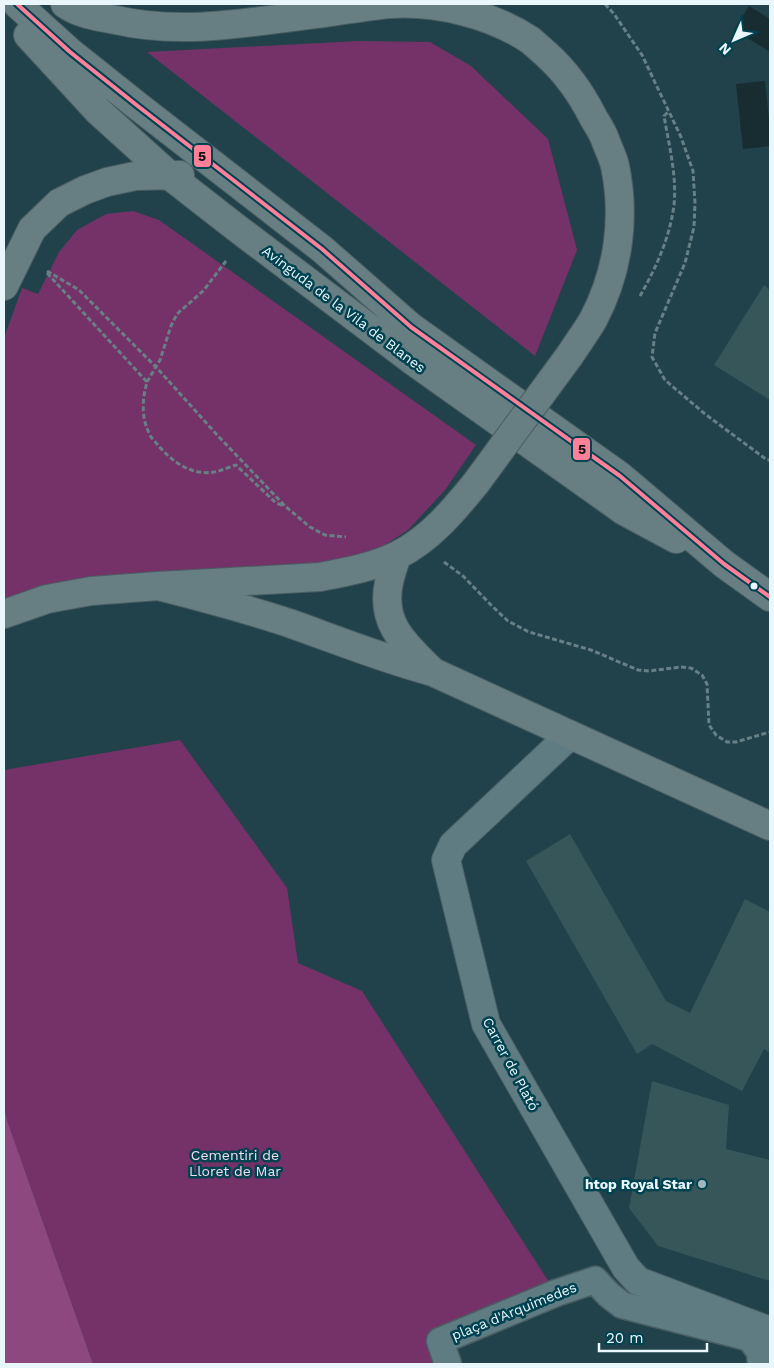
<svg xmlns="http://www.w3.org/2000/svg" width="774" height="1368" viewBox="0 0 774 1368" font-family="'Work Sans',sans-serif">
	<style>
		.green { fill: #743268 }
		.forest { fill: #8d487f }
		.water { fill: #182d32 }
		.building { fill: #37565a }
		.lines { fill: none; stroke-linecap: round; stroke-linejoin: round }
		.pedestrian-casing { stroke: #495e63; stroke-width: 29 }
		.minor-casing { stroke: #495e63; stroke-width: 30 }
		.secondary-casing { stroke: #495e63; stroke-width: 30 }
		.path { stroke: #687f86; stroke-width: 3; stroke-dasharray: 5 2.5; stroke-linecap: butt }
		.pedestrian { stroke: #607c83; stroke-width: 26 }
		.minor { stroke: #607c83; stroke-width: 28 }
		.secondary { stroke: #677e83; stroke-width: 28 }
		.secondary-bridge-casing { stroke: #495e63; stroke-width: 30; stroke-linecap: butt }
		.secondary-bridge { stroke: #677e83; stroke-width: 28 }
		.bus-1-casing { stroke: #004250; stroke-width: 8 }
		.bus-1 { stroke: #ff8098; stroke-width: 4 }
		.bus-dot { fill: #e9f7fc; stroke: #004250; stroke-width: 2 }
		.poi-dot { fill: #a3b8be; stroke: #004250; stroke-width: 2 }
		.labels { text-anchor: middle; stroke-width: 5; stroke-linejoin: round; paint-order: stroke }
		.street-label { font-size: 14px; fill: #e9f7fc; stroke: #004250 }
		.park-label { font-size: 14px; fill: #f4dcec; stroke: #004250 }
		.poi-label { font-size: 14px; font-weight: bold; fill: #e9f7fc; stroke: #004250; text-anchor: end }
		.line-badge { stroke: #004250; stroke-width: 2 }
		.pale-badge-label { font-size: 14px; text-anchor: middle; font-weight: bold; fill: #111 }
	</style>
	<rect width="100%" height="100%" fill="#21424a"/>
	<path class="green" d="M358 41 430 42 471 66 548 139 577 250 535 356 147 52Z
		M133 211 159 220 476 445 445 490 408 530 369 555 331 565 272 570 125 574 69 582 13 596 4 600V338L22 288 38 294 59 252 77 230 106 214Z
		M180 740 287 888 298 963 362 991 556 1293 440 1340 448 1364H93L8 1123 4 1107V770Z"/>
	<path class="forest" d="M4 1107 8 1123 93 1364H4Z"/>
	<path class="water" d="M749 6 770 19V52L734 30Z
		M765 81 770 128V146L743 149 736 84Z"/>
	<path class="building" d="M764 285 770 290V400L714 365Z
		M570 834 666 1001 690 1013 745 899 770 912V1053L764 1049 742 1091 652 1044 637 1054 526 861Z
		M652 1081 729 1105 726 1149 770 1160V1281L658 1246 629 1208Z"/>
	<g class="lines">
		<g class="pedestrian-casing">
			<path id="pedestrian" d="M448 1364 440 1341 556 1293 595 1280 609 1295 622 1305 750 1338 760 1352 761 1364"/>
		</g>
		<g class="minor-casing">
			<path id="minor" d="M570 735 453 845 446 860 486 1024 626 1268 638 1281 770 1331"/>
		</g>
		<g class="secondary-casing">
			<path id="secondary" d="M17 4 70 52 139 107 322 249 411 327 620 476 724 564 770 597
				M65 4C79 14 99 17 116 20 184 36 256 21 324 13 346 10 368 6 390 4 436 1 491 14 530 40 535 44 540 49 546 54 566 72 581 93 593 117 597 124 602 131 605 139 608 148 613 157 615 166 626 219 618 273 593 320 586 332 577 344 570 355
				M28 35 98 111 170 176 238 229 413 361 624 511 676 539
				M4 286 32 229 59 203 85 190 107 182 135 176 180 175
				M397 556C394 564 391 573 389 582 380 624 405 644 432 671
				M158 586C202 597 246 609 289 623 337 640 384 659 433 672L770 826
				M4 614 47 599 91 591 158 586 320 577C346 572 374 567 398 555 430 539 454 510 476 483"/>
		</g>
		<path class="path" d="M605 4 614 14 642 55 681 137 693 171 695 203 694 227 685 263 655 333 652 357 665 380 705 414 767 460H770
			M47 271 79 290 156 367 219 437 285 506 310 527 325 535 346 537
			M47 273 147 382C142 400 141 418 150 435 151 438 155 441 157 444 171 461 191 476 214 472 221 471 229 467 236 465L276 503 284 506
			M640 296C656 268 670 237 674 205 677 176 669 145 664 116L669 111
			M147 382 160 360 171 326 177 314 204 290 226 261
			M444 562 463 576 492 606 508 621 529 632 591 650 638 670 649 671 681 667 691 668 702 675 707 684 709 725 716 735 727 742H736L770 732"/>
		<use href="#pedestrian" class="pedestrian"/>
		<use href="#minor" class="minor"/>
		<use href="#secondary" class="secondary"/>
		<g class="secondary-bridge-casing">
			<path id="secondary-bridge" d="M476 483 570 355"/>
		</g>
		<use href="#secondary-bridge" class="secondary-bridge"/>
		<g class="bus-1-casing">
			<path id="bus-1" d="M17 4 70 52 139 107 322 249 411 327 620 476 724 564 770 597"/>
		</g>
		<use href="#bus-1" class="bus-1"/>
	</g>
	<circle class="bus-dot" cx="754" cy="586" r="4.5"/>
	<circle class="poi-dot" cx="702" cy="1184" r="5"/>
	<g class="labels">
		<g class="street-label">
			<text transform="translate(344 309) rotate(37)" y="5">Avinguda de la Vila de Blanes</text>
			<text transform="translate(511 1064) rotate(62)" y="5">Carrer de Plató</text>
			<text transform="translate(514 1311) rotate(-22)" y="5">plaça d'Arquimedes</text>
		</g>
		<g class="park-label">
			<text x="235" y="1160">Cementiri de<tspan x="235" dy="16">Lloret de Mar</tspan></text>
		</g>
		<g class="poi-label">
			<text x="692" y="1189">htop Royal Star</text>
		</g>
	</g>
	<g class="line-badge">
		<rect x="193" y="144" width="19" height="24" rx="5" fill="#ff8098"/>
		<rect x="572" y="437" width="19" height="24" rx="5" fill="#ff8098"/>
	</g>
	<g class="pale-badge-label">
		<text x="202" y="161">5</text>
		<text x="582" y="454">5</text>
	</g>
	<rect width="774" height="1368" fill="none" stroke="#e9f7fc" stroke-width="10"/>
	<g transform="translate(734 40) rotate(225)" stroke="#004250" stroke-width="4" paint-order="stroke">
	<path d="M0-4L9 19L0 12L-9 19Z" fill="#e9f7fc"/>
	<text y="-8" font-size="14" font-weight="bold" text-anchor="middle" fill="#e9f7fc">N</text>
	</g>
	<path d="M599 1343v8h108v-8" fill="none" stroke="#e9f7fc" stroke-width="2.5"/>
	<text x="606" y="1343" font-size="15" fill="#e9f7fc" stroke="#004250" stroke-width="4" paint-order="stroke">20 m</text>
</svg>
